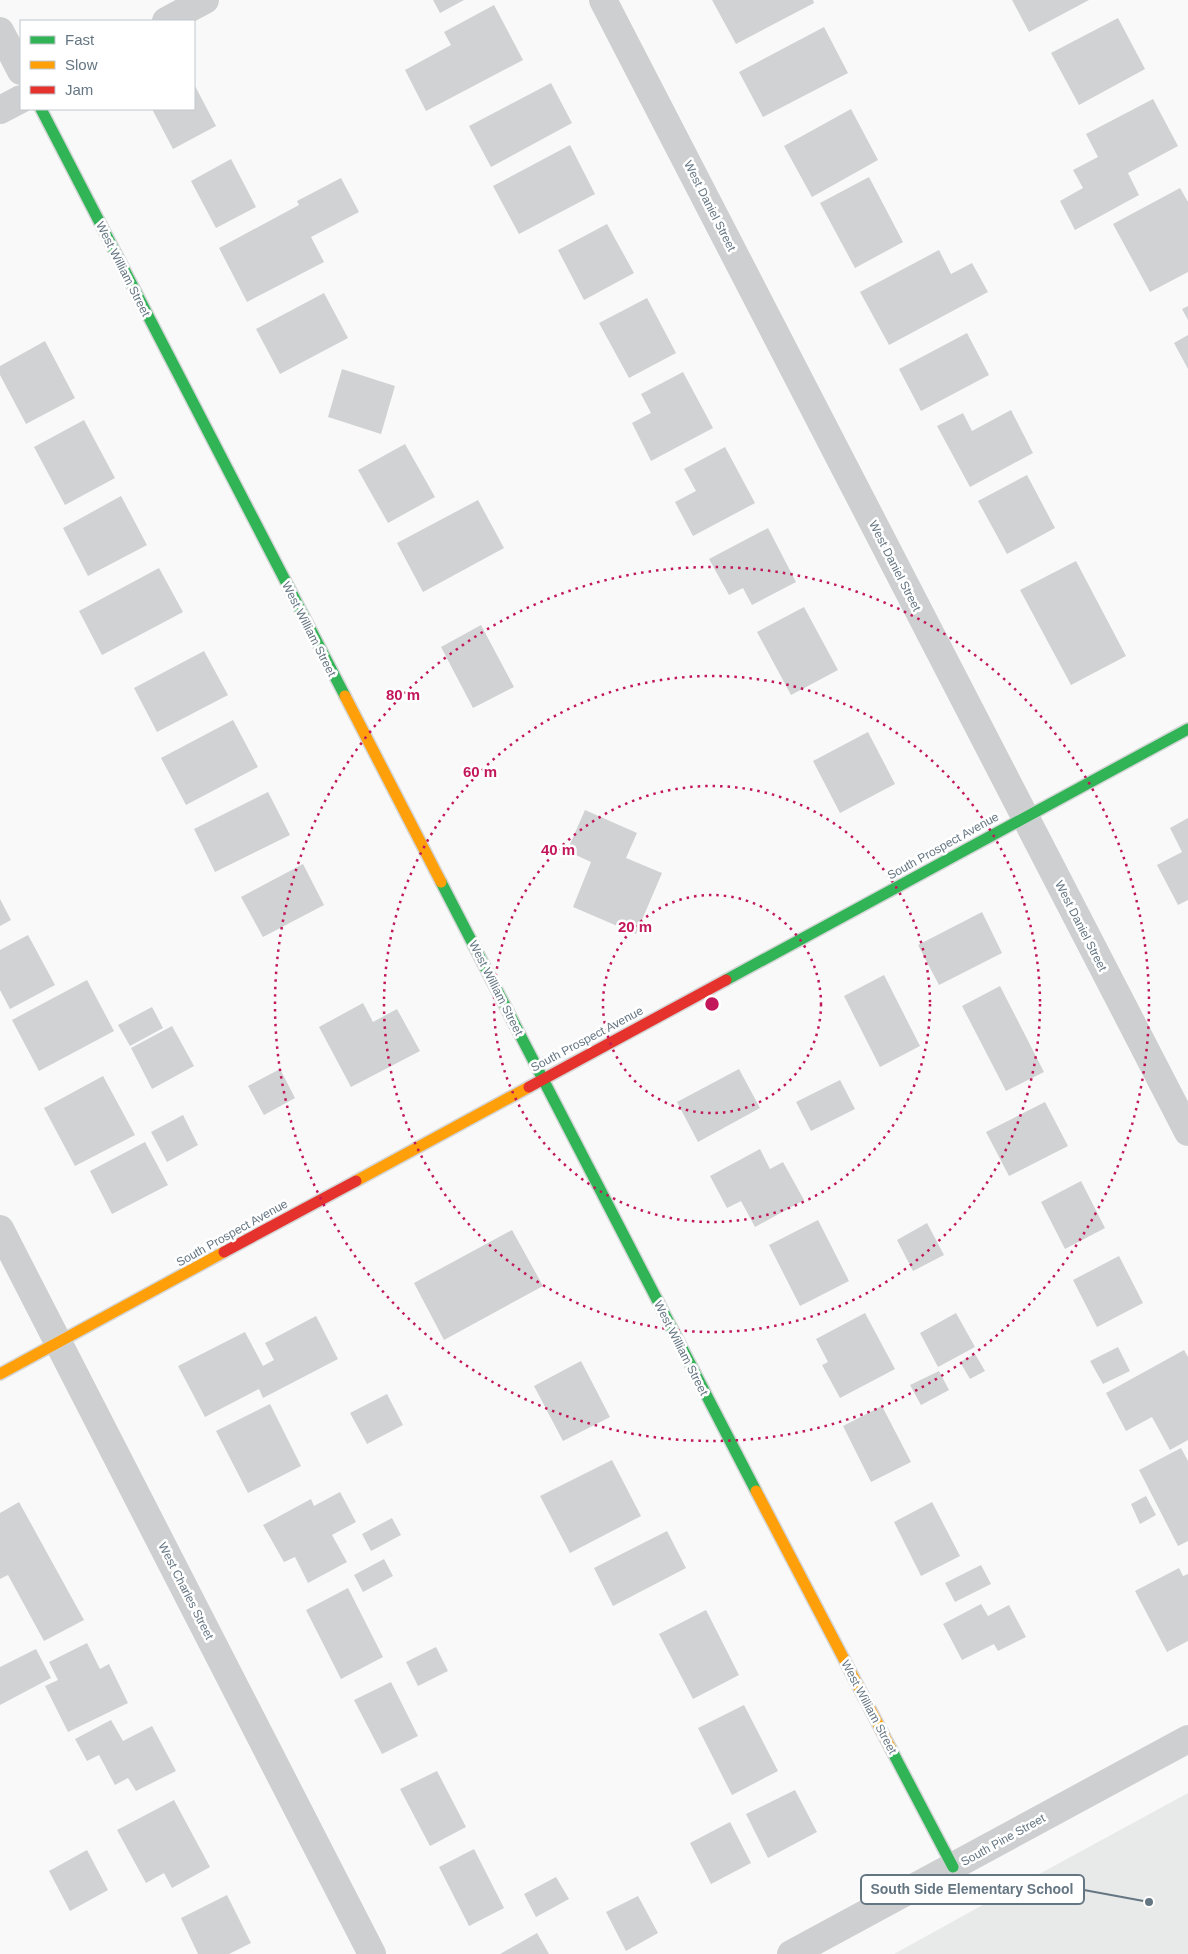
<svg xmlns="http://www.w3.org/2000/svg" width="1188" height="1954" viewBox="0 0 1188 1954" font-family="Helvetica,sans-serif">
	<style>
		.built { fill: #e8e9e9 }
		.building { fill: #d0d2d3 }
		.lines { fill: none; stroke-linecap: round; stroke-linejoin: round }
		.fast-casing { stroke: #d5d6d7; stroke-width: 14 }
		.slow-casing { stroke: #d5d6d7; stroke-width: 14 }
		.jam-casing { stroke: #d5d6d7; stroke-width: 14 }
		.street { stroke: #cecfd0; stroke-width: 28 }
		.fast { stroke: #30b455; stroke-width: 11 }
		.slow { stroke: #ff9f0a; stroke-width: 11 }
		.jam { stroke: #e5322d; stroke-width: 11 }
		.ring { fill: none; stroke: #c2185b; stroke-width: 2.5; stroke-dasharray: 2.5 5 }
		.labels { text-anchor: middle; stroke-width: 5; stroke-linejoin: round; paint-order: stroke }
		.street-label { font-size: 12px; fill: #657683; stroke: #fff }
		.centre { fill: #c2185b; stroke: #fff; stroke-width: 2.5 }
		.ring-label { font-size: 15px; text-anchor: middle; font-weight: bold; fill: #c2185b; stroke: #fff; stroke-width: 5; stroke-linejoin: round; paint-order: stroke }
		.leader { fill: none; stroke: #657683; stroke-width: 2 }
		.callout-dot { fill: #657683; stroke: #fff; stroke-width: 2 }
		.callout { fill: #fff; stroke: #657683; stroke-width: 2 }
		.callout-label { font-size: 14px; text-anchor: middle; font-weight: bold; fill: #657683 }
	</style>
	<rect width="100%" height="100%" fill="#f9f9f9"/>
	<path class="built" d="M1188 1793V1954H894L1019 1885Z"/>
	<path class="building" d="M433 0H464L440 13Z
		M712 0H813L814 3 736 44Z
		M1012 0H1089L1029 32Z
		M494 5 523 60 426 111 405 70 451 45 444 32Z
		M1118 18 1145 69 1079 105 1051 53Z
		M824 27 848 73 763 117 739 72Z
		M551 83 572 123 491 167 469 126Z
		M194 84 216 126 173 149 152 109H194Z
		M1153 99 1178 146 1128 173 1139 195 1075 230 1060 201 1083 188 1073 170 1098 157 1086 134Z
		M851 109 878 160 812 197 784 146Z
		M570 145 595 194 519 234 493 186Z
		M231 159 256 207 216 228 191 181Z
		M869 177 903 242 855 268 820 203Z
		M341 178 359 212 311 237 324 262 247 302 219 248 299 205 297 201Z
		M1180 188 1188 202V272L1150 292 1113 224Z
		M607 224 634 273 584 300 558 250Z
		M939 250 951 274 972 263 988 292 889 345 860 292Z
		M324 293 348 338 280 374 256 329Z
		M647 298 676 353 629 378 599 323Z
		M1188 306V320L1182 309Z
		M967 333 989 375 921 411 899 369Z
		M1188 335V369L1174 343Z
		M45 341 75 398 26 424 0 375V366Z
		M342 369 395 386 381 434 328 417Z
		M683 372 713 428 651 461 632 423 651 413 641 394Z
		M1011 410 1033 453 970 487 937 426 963 413 972 431Z
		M84 420 115 478 65 505 34 447Z
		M405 444 435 497 388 523 358 470Z
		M725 447 755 503 693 536 675 502 696 491 684 469Z
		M1027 475 1055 528 1007 554 978 501Z
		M121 496 147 545 88 576 63 528Z
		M478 500 504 548 423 592 397 543Z
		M768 528 796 582 752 605 743 588 729 595 709 559Z
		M1076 561 1126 656 1071 685 1020 590Z
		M159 568 183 612 102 655 79 611Z
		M804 607 838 670 791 695 757 632Z
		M481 625 514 687 473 708 441 647Z
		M204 651 228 695 157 732 134 688Z
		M233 720 258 767 186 805 161 758Z
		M868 732 895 784 840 813 813 761Z
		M268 792 290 835 215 872 194 829Z
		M585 810 637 833 626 858 662 873 636 934 573 907 591 862 567 851Z
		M1188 818V900L1178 905 1157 865 1182 852 1170 828Z
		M303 864 324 905 263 937 241 897Z
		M0 899 11 920 0 926Z
		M982 912 1002 953 939 985 918 945Z
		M28 935 55 985 10 1009 0 990V950Z
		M884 975 920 1046 880 1067 844 996Z
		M87 980 114 1031 39 1071 12 1020Z
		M1000 986 1044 1072 1006 1091 962 1006Z
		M363 1003 373 1022 397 1009 420 1051 351 1087 319 1027Z
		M152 1007 163 1028 130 1046 118 1025Z
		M172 1026 194 1066 152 1089 131 1048Z
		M280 1069 295 1098 264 1115 248 1086Z
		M739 1069 760 1108 698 1142 677 1102Z
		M103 1076 135 1135 75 1166 44 1108Z
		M840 1080 855 1109 811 1131 796 1102Z
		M1045 1102 1068 1146 1009 1176 986 1132Z
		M183 1115 198 1145 167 1162 151 1132Z
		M145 1142 168 1185 112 1214 90 1171Z
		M760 1149 770 1169 783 1162 804 1200 755 1227 741 1201 727 1208 710 1176Z
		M1081 1181 1105 1228 1065 1249 1041 1202Z
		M818 1220 849 1281 800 1306 769 1245Z
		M927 1223 944 1255 913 1271 897 1240Z
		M512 1230 543 1286 444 1340 414 1283Z
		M1119 1256 1143 1303 1097 1327 1073 1280Z
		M865 1313 895 1369 840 1398 822 1365 828 1362 816 1339Z
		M956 1313 975 1347 938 1367 920 1333Z
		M316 1316 338 1359 263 1398 259 1389 205 1417 178 1366 245 1332 263 1366 274 1360 265 1343Z
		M1118 1347 1130 1371 1103 1384 1090 1361Z
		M1184 1350 1188 1357V1440L1170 1450 1152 1417 1126 1431 1106 1393Z
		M975 1354 985 1371 970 1379 960 1362Z
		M581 1361 610 1417 563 1441 534 1386Z
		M939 1371 949 1390 921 1405 910 1385Z
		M387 1394 403 1425 367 1444 350 1413Z
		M270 1404 301 1466 248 1493 216 1431Z
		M882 1406 911 1462 871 1482 843 1426Z
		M1181 1448 1188 1461V1541L1178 1546 1139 1470Z
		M612 1460 641 1516 570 1553 540 1496Z
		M340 1492 356 1522 332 1535 347 1562 308 1583 295 1557 284 1562 263 1525 311 1499 314 1506Z
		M1146 1496 1156 1515 1140 1524 1131 1504Z
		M19 1502 84 1620 44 1641 8 1575 0 1579V1513Z
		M932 1502 960 1556 921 1576 894 1522Z
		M392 1518 401 1535 371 1551 362 1534Z
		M667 1531 686 1568 613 1606 594 1568Z
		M384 1559 393 1576 363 1592 354 1575Z
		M981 1565 991 1584 955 1602 945 1583Z
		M1179 1568 1183 1576 1188 1574V1641L1167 1652 1135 1591Z
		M348 1588 383 1657 341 1679 306 1610Z
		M981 1604 988 1616 1009 1605 1026 1637 998 1651 994 1644 962 1660 943 1624Z
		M706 1610 739 1675 693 1699 659 1634Z
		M87 1643 100 1669 109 1664 128 1703 68 1732 45 1686 58 1680 49 1662Z
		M436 1647 448 1671 418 1686 406 1662Z
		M36 1649 51 1678 0 1705V1667Z
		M391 1682 418 1736 382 1754 354 1700Z
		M744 1705 778 1771 732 1795 698 1728Z
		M111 1720 123 1741 152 1726 176 1771 136 1791 128 1778 115 1785 99 1755 87 1761 75 1739Z
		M437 1771 466 1827 430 1846 400 1789Z
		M795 1790 817 1832 768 1858 746 1814Z
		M174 1800 210 1867 172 1888 164 1873 146 1883 117 1830Z
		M730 1822 751 1863 711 1884 690 1843Z
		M474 1849 504 1908 469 1926 439 1867Z
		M87 1850 108 1890 70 1911 49 1871Z
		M556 1877 569 1899 536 1917 524 1894Z
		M227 1895 251 1943 229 1954H198L181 1918Z
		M638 1896 658 1933 626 1951 606 1912Z
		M537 1933 549 1954H500Z"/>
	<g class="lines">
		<g class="fast-casing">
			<path id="fast" d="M41 109 345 696
				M441 882 756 1491
				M726 980 1188 729
				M891 1749 953 1867"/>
		</g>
		<g class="slow-casing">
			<path id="slow" d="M345 696 441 882
				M356 1181 529 1087
				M0 1374 224 1252
				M756 1491 891 1749"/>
		</g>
		<g class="jam-casing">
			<path id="jam" d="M529 1087 726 980
				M224 1252 356 1181"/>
		</g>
		<path class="street" d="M603 0 1188 1132
			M166 21 205 0
			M0 31 21 71
			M0 110 21 99
			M0 1229 372 1954
			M791 1954 1188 1739"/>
		<use href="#fast" class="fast"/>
		<use href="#slow" class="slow"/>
		<use href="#jam" class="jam"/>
	</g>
	<g class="ring">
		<circle cx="712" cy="1004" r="109"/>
		<circle cx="712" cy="1004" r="218"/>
		<circle cx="712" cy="1004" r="328"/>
		<circle cx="712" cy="1004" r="437"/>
	</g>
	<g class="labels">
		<g class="street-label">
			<text transform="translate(710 206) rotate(63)" y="4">West Daniel Street</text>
			<text transform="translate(123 269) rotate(63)" y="4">West William Street</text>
			<text transform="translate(895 566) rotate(63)" y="4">West Daniel Street</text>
			<text transform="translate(309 629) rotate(63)" y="4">West William Street</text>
			<text transform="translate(943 846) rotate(-29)" y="4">South Prospect Avenue</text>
			<text transform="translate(1081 926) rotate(63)" y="4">West Daniel Street</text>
			<text transform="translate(496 988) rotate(63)" y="4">West William Street</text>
			<text transform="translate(587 1039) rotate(-28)" y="4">South Prospect Avenue</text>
			<text transform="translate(232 1233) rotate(-29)" y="4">South Prospect Avenue</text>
			<text transform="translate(681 1348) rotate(63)" y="4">West William Street</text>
			<text transform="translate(186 1591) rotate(63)" y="4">West Charles Street</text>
			<text transform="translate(869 1707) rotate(62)" y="4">West William Street</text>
			<text transform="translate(1003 1840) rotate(-29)" y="4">South Pine Street</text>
		</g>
	</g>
	<circle cx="712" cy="1004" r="8" class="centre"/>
	<g class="ring-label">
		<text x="403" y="700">80 m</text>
		<text x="480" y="777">60 m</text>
		<text x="558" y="855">40 m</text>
		<text x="635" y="932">20 m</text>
	</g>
	<path class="leader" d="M1149 1902L1084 1890"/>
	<circle class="callout-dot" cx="1149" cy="1902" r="5"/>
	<rect class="callout" x="861" y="1875" width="223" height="29" rx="5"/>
	<g class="callout-label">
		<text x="972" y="1894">South Side Elementary School</text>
	</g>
	<rect x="20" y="20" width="175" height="90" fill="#ffffff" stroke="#c1c8cd"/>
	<rect x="30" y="36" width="25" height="8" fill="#30b455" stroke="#c1c8cd"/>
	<text x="65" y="45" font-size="15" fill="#657683">Fast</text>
	<rect x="30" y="61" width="25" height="8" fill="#ff9f0a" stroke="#c1c8cd"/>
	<text x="65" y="70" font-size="15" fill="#657683">Slow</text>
	<rect x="30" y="86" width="25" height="8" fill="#e5322d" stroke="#c1c8cd"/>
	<text x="65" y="95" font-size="15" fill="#657683">Jam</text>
</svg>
